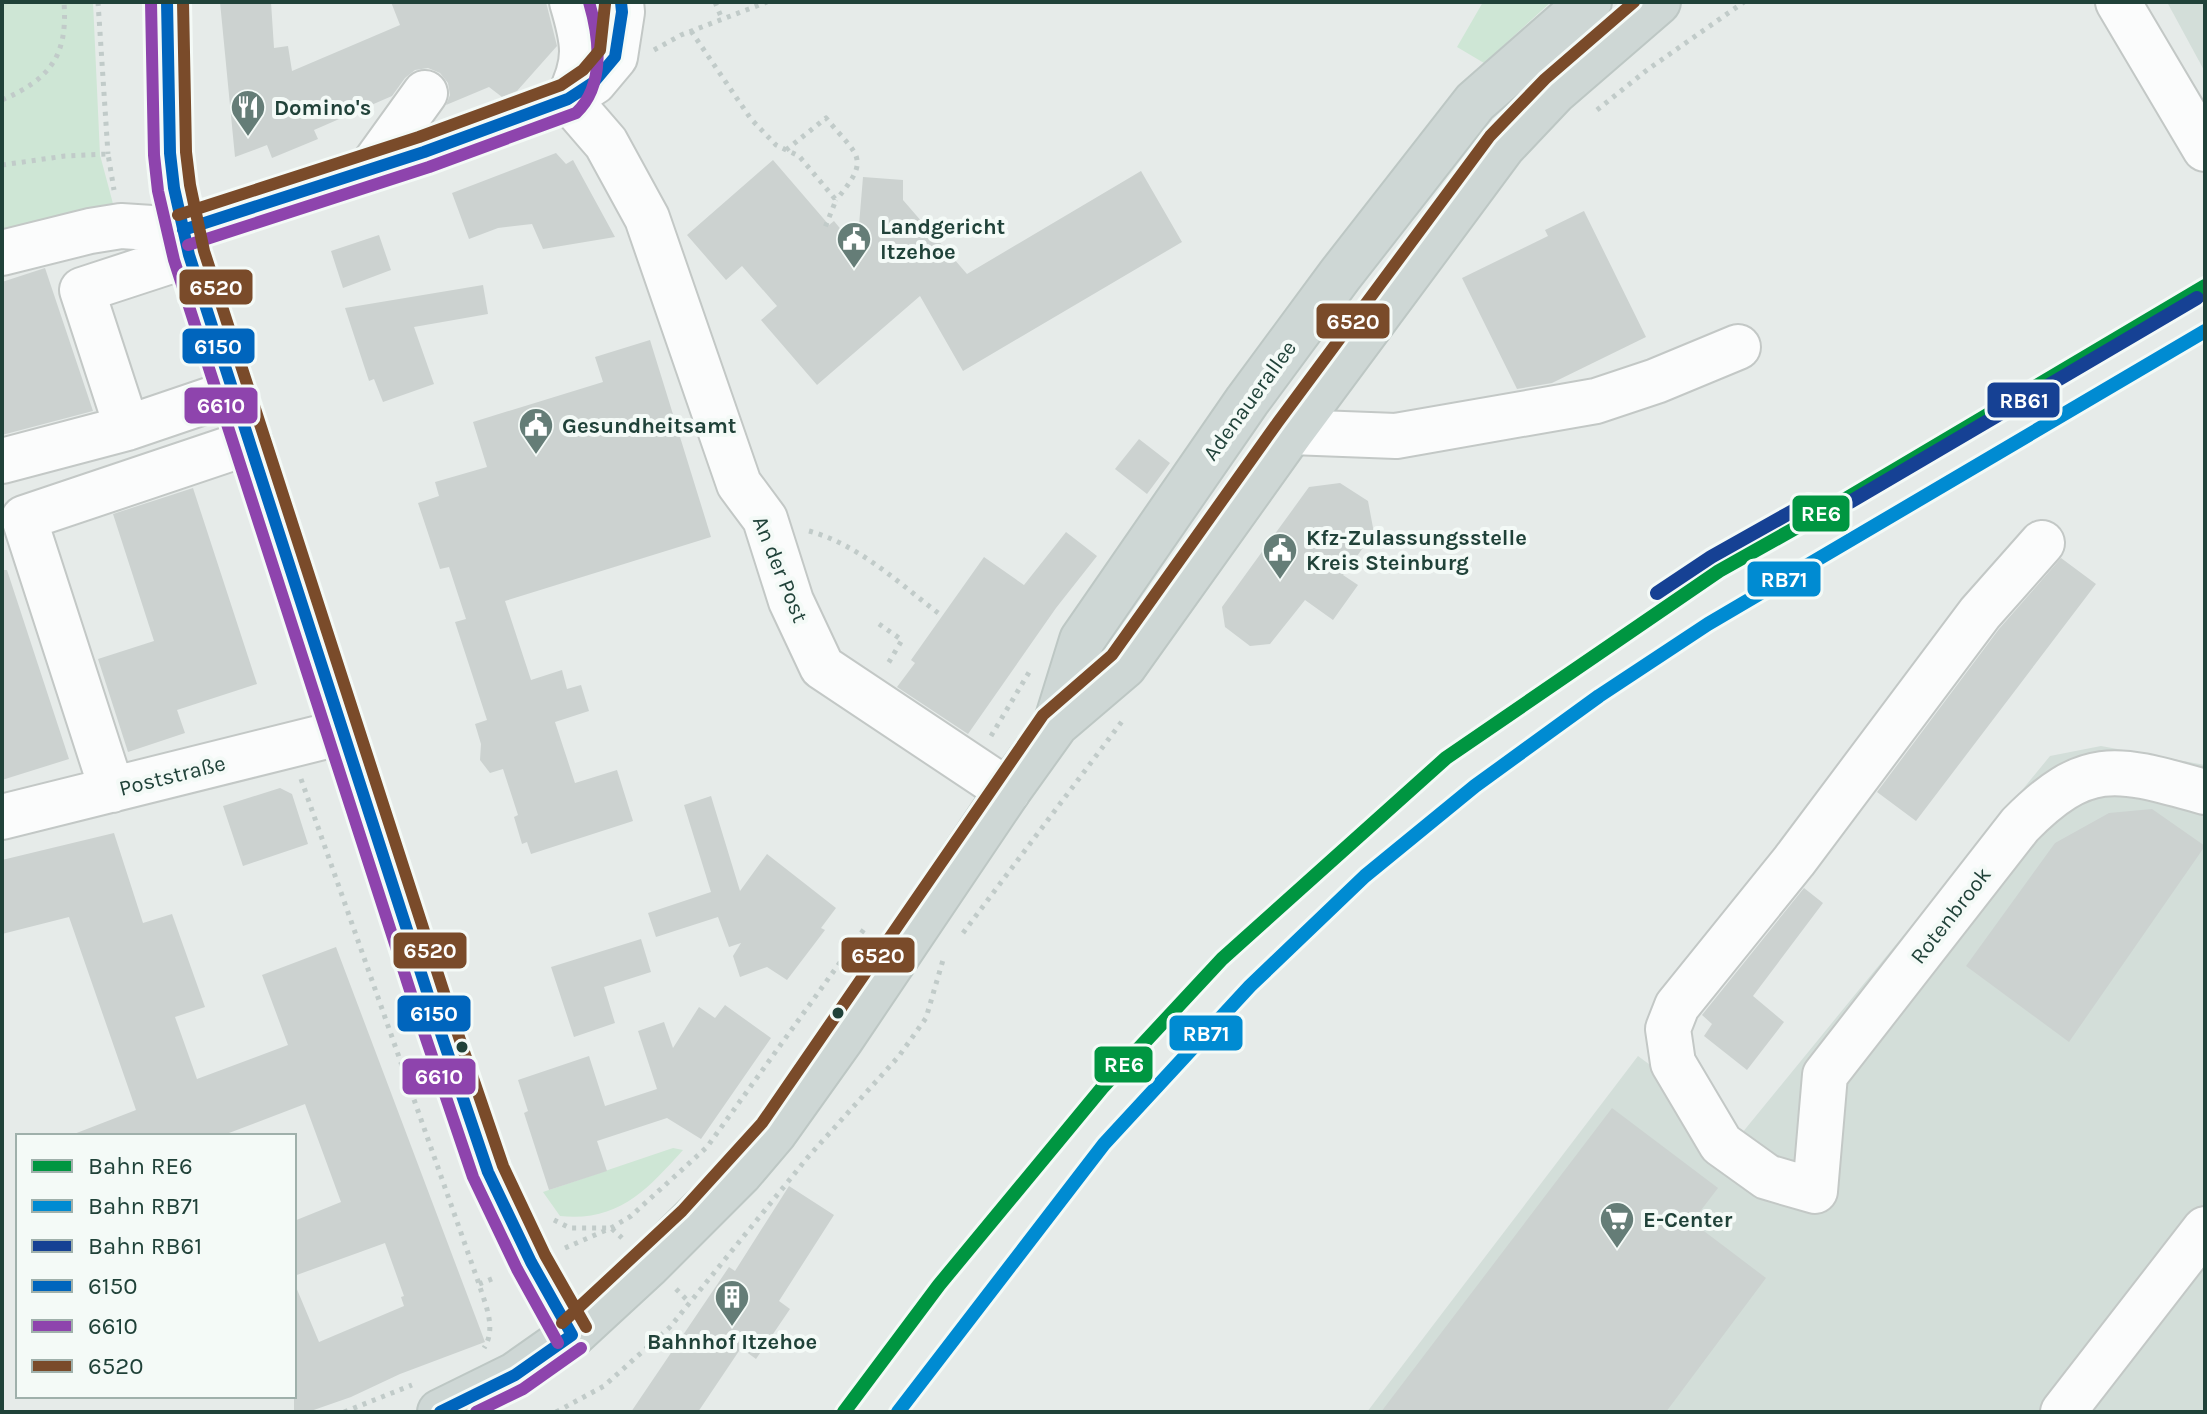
<svg xmlns="http://www.w3.org/2000/svg" width="2207" height="1414" viewBox="0 0 2207 1414" font-family="Karla,sans-serif">
	<style>
		.built { fill: #d3ded9 }
		.green { fill: #cee6d5 }
		.building { fill: #ccd2d0 }
		.lines { fill: none; stroke-linecap: round; stroke-linejoin: round }
		.minor-casing { stroke: #c3c8c6; stroke-width: 48 }
		.major-casing { stroke: #bdc7c4; stroke-width: 48 }
		.path { stroke: #c1cbc9; stroke-width: 5; stroke-dasharray: 4 6; stroke-linecap: butt }
		.minor { stroke: #fbfcfc; stroke-width: 44 }
		.major { stroke: #ced7d5; stroke-width: 44 }
		.bus-1-casing { stroke: #f4faf7; stroke-width: 18 }
		.bus-2-casing { stroke: #f4faf7; stroke-width: 18 }
		.bus-3-casing { stroke: #f4faf7; stroke-width: 18 }
		.bus-1 { stroke: #0065bd; stroke-width: 12 }
		.bus-2 { stroke: #8e44ad; stroke-width: 12 }
		.bus-3 { stroke: #7a4b2a; stroke-width: 12 }
		.rail-1-casing { stroke: #f4faf7; stroke-width: 20 }
		.rail-2-casing { stroke: #f4faf7; stroke-width: 20 }
		.rail-3-casing { stroke: #f4faf7; stroke-width: 20 }
		.rail-1 { stroke: #009641; stroke-width: 14 }
		.rail-2 { stroke: #008bd2; stroke-width: 14 }
		.rail-3 { stroke: #164194; stroke-width: 14 }
		.bus-dot { fill: #204239; stroke: #f4faf7; stroke-width: 3 }
		.labels { text-anchor: middle; stroke-width: 8; stroke-linejoin: round; paint-order: stroke }
		.poi-label { font-size: 22px; font-weight: bold; fill: #204239; stroke: #f4faf7; text-anchor: start }
		.street-label { font-size: 22px; fill: #204239; stroke: #f4faf7 }
		.line-badge { stroke: #f4faf7; stroke-width: 3 }
		.badge-label { font-size: 22px; text-anchor: middle; font-weight: bold; fill: #fff }
	</style>
	<rect width="100%" height="100%" fill="#e6ebe9"/>
	<path class="built" d="M2167 2H2205V72Z
		M2101 746 2205 765V1412H1367L1638 1056 1742 1133 2050 756Z"/>
	<path class="green" d="M2 2H93L100 155 116 215 2 242Z
		M1483 2H1551L1484 63 1457 47Z
		M673 1148 683 1150C646 1191 618 1222 560 1216L543 1192Z"/>
	<path class="building" d="M220 2H271L274 48 288 46 292 71 400 25 391 2H546L557 46 517 91 502 97 489 87 446 105 450 95 448 83 440 73 428 68 415 70 405 78 392 96 314 130 318 139 272 158 267 145 235 157Z
		M556 153 566 164 573 160 615 237 543 249 532 224 498 228 469 239 452 193Z
		M773 160 829 225 834 221 857 249 863 177 903 180V200L967 274 1141 171 1182 242 963 371 920 296 817 385 761 320 777 306 742 266 726 280 687 235Z
		M1584 211 1646 337 1552 383 1517 389 1462 278 1548 236 1545 230Z
		M379 235 391 270 343 288 331 251Z
		M45 268 93 411 2 435V282Z
		M483 285 488 314 414 327 434 384 383 402 374 379 369 381 345 308Z
		M650 340 711 537 505 601 531 680 562 670 567 689 581 685 589 711 555 722 575 783 617 770 633 821 531 854 527 842 522 844 514 817 518 815 503 769 490 773 480 760 481 744 475 724 487 720 455 622 466 619 449 567 440 569 418 503 439 496 435 482 487 467 473 422 603 382 595 357Z
		M1139 439 1170 463 1147 494 1115 469Z
		M1340 483 1368 501 1374 533 1343 575 1358 585 1333 620 1305 600 1270 644 1250 646 1225 627 1222 607 1309 487Z
		M193 488 257 684 177 710 185 733 128 752 98 659 154 641 113 514Z
		M1066 532 1097 556 1056 608 968 734 897 687 915 663 911 660 984 557 1024 585Z
		M2061 558 2096 584 1916 821 1877 792 1999 629Z
		M2 570H7L69 759 2 780Z
		M280 788 292 794 308 844 243 866 223 806Z
		M711 796 740 891 767 854 836 908 821 928 825 930 787 980 767 967 740 977 733 956 741 943 729 947 718 917 656 937 648 913 711 892 684 805Z
		M2152 809 2205 846 2069 1042 1966 966 2055 843 2109 813Z
		M114 833 143 923 172 914 205 1007 175 1017 197 1079 288 1045 262 975 336 947 485 1342 400 1374 351 1397 308 1412H294V1288L296 1287 319 1342 404 1306 401 1297 404 1296 385 1243 294 1276V1221L341 1202 305 1104 221 1136H74V1134L136 1110 69 917 2 934V860Z
		M1804 888 1823 903 1753 996 1784 1022 1747 1070 1704 1036 1712 1024 1702 1015Z
		M641 939 651 972 604 987 615 1023 574 1037 551 967Z
		M725 1005 771 1038 701 1139 667 1118 597 1141 607 1171 549 1190 524 1113 528 1111 518 1080 589 1056 605 1106 657 1089 638 1031 664 1022 673 1048 699 1007 715 1018Z
		M1612 1108 1718 1188 1692 1222 1766 1278 1666 1412H1381Z
		M789 1186 834 1215 779 1301 790 1309 756 1359 741 1348 698 1412H631L729 1267 735 1271Z"/>
	<g class="lines">
		<g class="minor-casing">
			<path id="minor" d="M167 2 170 153 174 188 189 255 431 1004 488 1172 531 1262 572 1335
				M2118 2 2205 149
				M568 99 606 143 647 218 739 484 765 519 791 601 822 667 1008 791
				M568 99C588 61 584 42 572 2
				M371 168 425 93
				M2 253 90 231 121 226 183 230 424 152 568 99 594 82 615 57 622 12 621 2
				M189 255 82 290 127 428 233 392
				M1291 432 1396 436 1596 401 1656 381 1738 347
				M2 461 127 428
				M2042 543 1980 613 1794 861 1677 1006 1668 1029 1673 1063 1721 1144 1767 1177 1815 1191 1825 1075 2020 825C2088 756 2118 768 2205 792
				M112 790 24 518 250 442
				M2 817 343 732
				M2063 1412 2205 1229"/>
		</g>
		<g class="major-casing">
			<path id="major" d="M1056 724 1082 640 1247 401 1340 275 1475 102 1589 2
				M440 1412 515 1375 572 1335 649 1264 740 1173 774 1133 841 1039 1008 791 1056 724 1124 666 1291 432 1503 146 1555 91 1658 2"/>
		</g>
		<path class="path" d="M98 2 108 154
			M715 2 722 19
			M691 31 751 119 776 145 799 156 836 200 824 230
			M654 50 681 35 767 2
			M2 100C50 79 68 56 64 2
			M1597 110 1647 70 1744 2
			M786 150 826 118C858 157 872 157 836 200
			M2 165 65 156 108 154 114 190
			M809 531C860 545 901 585 942 616
			M879 624 902 640 886 667
			M991 736 1031 669
			M301 779 479 1284C485 1304 497 1328 484 1348
			M963 933 1123 720
			M554 1220 570 1228H611L622 1238
			M565 1248 611 1228 631 1216 707 1147 867 925
			M479 1284 497 1277
			M676 1289 689 1302
			M344 1412 412 1385
			M556 1412 604 1386 670 1327 808 1157 899 1056 926 1018 943 960"/>
		<use href="#minor" class="minor"/>
		<use href="#major" class="major"/>
		<g class="bus-1-casing">
			<path id="bus-1" d="M167 2 170 153 174 188 189 255 431 1004 488 1172 531 1262 572 1335
				M183 230 424 152 568 99 594 82 615 57 622 12 621 2
				M440 1412 515 1375 572 1335"/>
		</g>
		<g class="bus-2-casing">
			<path id="bus-2" d="M151 2 154 155 158 191 174 260 416 1009 473 1177 517 1269 558 1343
				M188 245 429 167 576 113C606 85 599 36 589 2
				M476 1412 523 1389 581 1348"/>
		</g>
		<g class="bus-3-casing">
			<path id="bus-3" d="M183 2 186 152 190 185 204 251 446 999 503 1166 545 1255 586 1327
				M178 215 419 137 561 85 583 70 600 50 605 4
				M562 1323 682 1211 762 1123 1043 715 1112 655 1278 422 1490 136 1545 79 1634 2"/>
		</g>
		<use href="#bus-1" class="bus-1"/>
		<use href="#bus-2" class="bus-2"/>
		<use href="#bus-3" class="bus-3"/>
		<g class="rail-1-casing">
			<path id="rail-1" d="M844 1412 939 1285 1102 1088 1222 959 1446 758 1719 571 1817 516 2205 286"/>
		</g>
		<g class="rail-2-casing">
			<path id="rail-2" d="M898 1412 1104 1144 1250 986 1365 876 1475 786 1599 696 1708 624 2205 331"/>
		</g>
		<g class="rail-3-casing">
			<path id="rail-3" d="M1850 502 2197 298
				M1657 593 1711 557 1809 502"/>
		</g>
		<use href="#rail-1" class="rail-1"/>
		<use href="#rail-2" class="rail-2"/>
		<use href="#rail-3" class="rail-3"/>
	</g>
	<defs>
		<g id="restaurant-pin" transform="scale(1.8)"><path d="M0 17L-7.5 6A9.5 9.5 0 1 1 7.5 6Z" fill="#657d77" stroke="#f4faf7"/><path d="M-5-6h1v4h1v-4h1v4h1v-4h1v5L-1.5 .5V6h-2V.5L-5-1ZM5-6V6H3V1.5H1.5Q1.5-4 5-6Z" fill="#fff"/></g>
		<g id="civic-pin" transform="scale(1.8)"><path d="M0 17L-7.5 6A9.5 9.5 0 1 1 7.5 6Z" fill="#657d77" stroke="#f4faf7"/><path d="M-.6-6.5H3V-4.5H.6V-3L4-1V1h2V6H-6V1h2V-1L-.6-3ZM-1.2 2.5V6h2.4V2.5Z" fill="#fff"/></g>
		<g id="supermarket-pin" transform="scale(1.8)"><path d="M0 17L-7.5 6A9.5 9.5 0 1 1 7.5 6Z" fill="#657d77" stroke="#f4faf7"/><path d="M-6-5.5h2.5l.6 2H6L4.5 2H-2.5L-4.4-4H-6ZM-1.5 3.2a1.3 1.3 0 1 0 .1 0ZM3 3.2a1.3 1.3 0 1 0 .1 0Z" fill="#fff"/></g>
		<g id="building-pin" transform="scale(1.8)"><path d="M0 17L-7.5 6A9.5 9.5 0 1 1 7.5 6Z" fill="#657d77" stroke="#f4faf7"/><path d="M-4-6H4V6H1V3H-1V6H-4ZM-2.5-4.3h1.7v1.8h-1.7ZM.8-4.3h1.7v1.8H.8ZM-2.5-1h1.7V.8h-1.7ZM.8-1h1.7V.8H.8Z" fill="#fff"/></g>
	</defs>
	<g fill-rule="evenodd">
		<use href="#restaurant-pin" x="248" y="107"/>
		<use href="#civic-pin" x="854" y="239"/>
		<use href="#civic-pin" x="536" y="425"/>
		<use href="#civic-pin" x="1280" y="550"/>
		<use href="#supermarket-pin" x="1617" y="1219"/>
		<use href="#building-pin" x="732" y="1297"/>
	</g>
	<g class="bus-dot">
		<circle cx="838" cy="1013" r="7"/>
		<circle cx="462" cy="1047" r="7"/>
	</g>
	<g class="labels">
		<g class="poi-label">
			<text x="274" y="115">Domino's</text>
			<text x="880" y="234">Landgericht<tspan x="880" dy="25">Itzehoe</tspan></text>
			<text x="562" y="433">Gesundheitsamt</text>
			<text x="1306" y="545">Kfz-Zulassungsstelle<tspan x="1306" dy="25">Kreis Steinburg</tspan></text>
			<text x="1643" y="1227">E-Center</text>
			<text x="732" y="1349" text-anchor="middle">Bahnhof Itzehoe</text>
		</g>
		<g class="street-label">
			<text transform="translate(1249 400) rotate(-54)" y="8">Adenauerallee</text>
			<text transform="translate(781 569) rotate(68)" y="8">An der Post</text>
			<text transform="translate(172 775) rotate(-14)" y="8">Poststraße</text>
			<text transform="translate(1950 915) rotate(-52)" y="8">Rotenbrook</text>
		</g>
	</g>
	<g class="line-badge">
		<rect x="178" y="268" width="76" height="38" rx="8" fill="#7a4b2a"/>
		<rect x="1315" y="302" width="76" height="38" rx="8" fill="#7a4b2a"/>
		<rect x="181" y="327" width="75" height="38" rx="8" fill="#0065bd"/>
		<rect x="1986" y="381" width="75" height="38" rx="8" fill="#164194"/>
		<rect x="183" y="386" width="76" height="39" rx="8" fill="#8e44ad"/>
		<rect x="1791" y="494" width="60" height="39" rx="8" fill="#009641"/>
		<rect x="1746" y="560" width="76" height="38" rx="8" fill="#008bd2"/>
		<rect x="392" y="931" width="76" height="39" rx="8" fill="#7a4b2a"/>
		<rect x="840" y="936" width="76" height="38" rx="8" fill="#7a4b2a"/>
		<rect x="396" y="994" width="76" height="39" rx="8" fill="#0065bd"/>
		<rect x="1168" y="1014" width="76" height="38" rx="8" fill="#008bd2"/>
		<rect x="1093" y="1045" width="61" height="39" rx="8" fill="#009641"/>
		<rect x="401" y="1057" width="76" height="39" rx="8" fill="#8e44ad"/>
	</g>
	<g class="badge-label">
		<text x="216" y="295">6520</text>
		<text x="1353" y="329">6520</text>
		<text x="218" y="354">6150</text>
		<text x="2024" y="408">RB61</text>
		<text x="221" y="413">6610</text>
		<text x="1821" y="521">RE6</text>
		<text x="1784" y="587">RB71</text>
		<text x="430" y="958">6520</text>
		<text x="878" y="963">6520</text>
		<text x="434" y="1021">6150</text>
		<text x="1206" y="1041">RB71</text>
		<text x="1124" y="1072">RE6</text>
		<text x="439" y="1084">6610</text>
	</g>
	<rect width="2207" height="1414" fill="none" stroke="#204239" stroke-width="8"/>
	<rect x="16" y="1134" width="280" height="264" fill="#f4faf7" stroke="#9fb0ab" stroke-width="2"/>
	<rect x="32" y="1160" width="40" height="12" fill="#009641" stroke="#9fb0ab" stroke-width="2"/>
	<text x="88" y="1174" font-size="24" fill="#204239">Bahn RE6</text>
	<rect x="32" y="1200" width="40" height="12" fill="#008bd2" stroke="#9fb0ab" stroke-width="2"/>
	<text x="88" y="1214" font-size="24" fill="#204239">Bahn RB71</text>
	<rect x="32" y="1240" width="40" height="12" fill="#164194" stroke="#9fb0ab" stroke-width="2"/>
	<text x="88" y="1254" font-size="24" fill="#204239">Bahn RB61</text>
	<rect x="32" y="1280" width="40" height="12" fill="#0065bd" stroke="#9fb0ab" stroke-width="2"/>
	<text x="88" y="1294" font-size="24" fill="#204239">6150</text>
	<rect x="32" y="1320" width="40" height="12" fill="#8e44ad" stroke="#9fb0ab" stroke-width="2"/>
	<text x="88" y="1334" font-size="24" fill="#204239">6610</text>
	<rect x="32" y="1360" width="40" height="12" fill="#7a4b2a" stroke="#9fb0ab" stroke-width="2"/>
	<text x="88" y="1374" font-size="24" fill="#204239">6520</text>
</svg>
